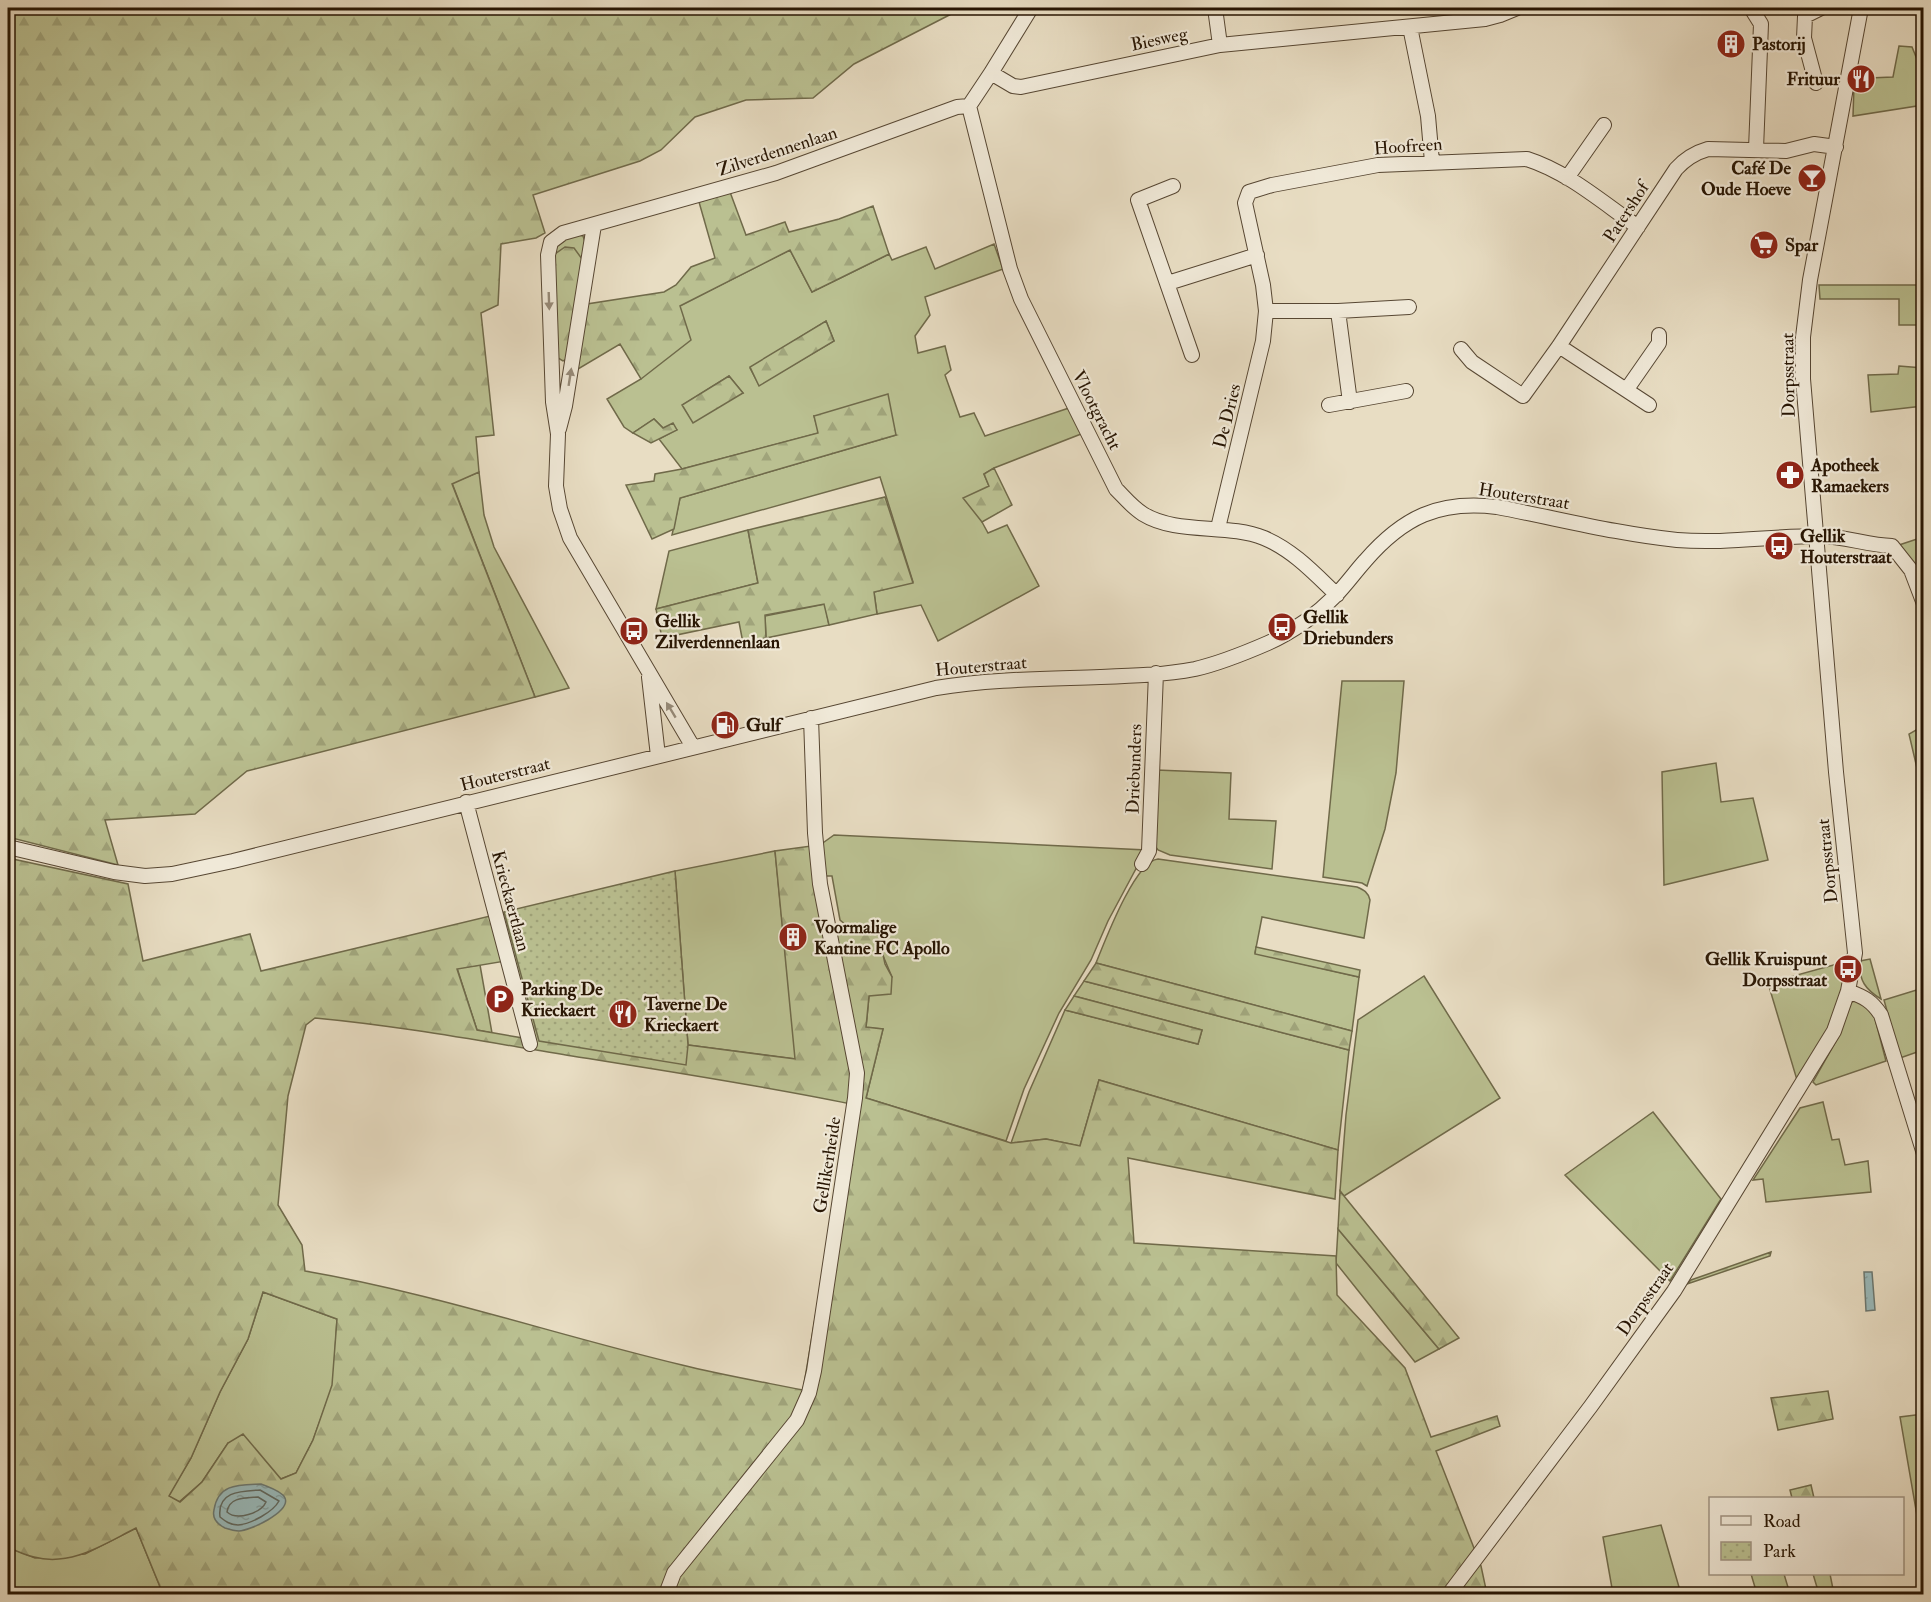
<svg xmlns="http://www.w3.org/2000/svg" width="1931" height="1602" viewBox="0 0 1931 1602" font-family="'IM FELL Double Pica',serif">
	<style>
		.green { fill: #bac091; stroke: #706a4a; stroke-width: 1.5; fill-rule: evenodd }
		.forest { fill: url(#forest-firs); stroke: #706a4a; stroke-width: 1.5; fill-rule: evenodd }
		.park { fill: url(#park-dots); stroke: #706a4a; stroke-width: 1.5 }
		.water { fill: url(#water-ripples); stroke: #6b7871; stroke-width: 1.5 }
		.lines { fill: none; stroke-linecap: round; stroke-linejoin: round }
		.shore { stroke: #60685f; stroke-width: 1.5 }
		.minor-casing { stroke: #574733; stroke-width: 16 }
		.minor { stroke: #f0e9d8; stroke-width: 14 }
		.oneway { fill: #968a78 }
		.labels { text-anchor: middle; stroke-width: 4.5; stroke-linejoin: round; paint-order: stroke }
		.street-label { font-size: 18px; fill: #271503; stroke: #f0e9d8 }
		.poi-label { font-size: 18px; font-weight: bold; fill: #271503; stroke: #f0e9d8; text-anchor: start }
	</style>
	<defs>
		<pattern id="forest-firs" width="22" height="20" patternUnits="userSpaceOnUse" patternTransform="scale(1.5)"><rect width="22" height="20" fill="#bac091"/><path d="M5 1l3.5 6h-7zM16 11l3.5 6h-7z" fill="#a0a47b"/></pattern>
		<pattern id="park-dots" width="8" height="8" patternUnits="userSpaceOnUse" patternTransform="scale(1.5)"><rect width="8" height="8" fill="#bac091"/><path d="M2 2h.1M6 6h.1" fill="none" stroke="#a0a47b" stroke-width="1.8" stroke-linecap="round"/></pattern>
		<pattern id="water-ripples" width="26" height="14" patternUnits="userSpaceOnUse" patternTransform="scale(1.5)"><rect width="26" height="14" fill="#99babb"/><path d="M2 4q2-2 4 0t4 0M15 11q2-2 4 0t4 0" fill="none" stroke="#849f9f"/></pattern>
	</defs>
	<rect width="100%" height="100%" fill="#e8ddc3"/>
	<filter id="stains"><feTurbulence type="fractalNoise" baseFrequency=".00333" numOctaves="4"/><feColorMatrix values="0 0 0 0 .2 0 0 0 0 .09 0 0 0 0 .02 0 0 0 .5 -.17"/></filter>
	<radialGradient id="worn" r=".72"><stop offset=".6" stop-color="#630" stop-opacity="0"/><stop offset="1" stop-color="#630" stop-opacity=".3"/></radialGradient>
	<path class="green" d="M1899 46 1912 47 1923 74V105L1853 116 1854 86 1867 87 1869 78 1893 77Z
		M1923 223V325H1899V299H1820L1819 285H1920V224Z
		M579 235 583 236 585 242 582 259 552 256 554 248 565 239Z
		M994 244 1003 269 925 297 930 315 915 336 918 353 945 346 951 370 945 375 960 417 974 413 985 436 1069 408 1081 434 994 468 984 474 989 486 982 522 988 533 1007 525 1039 586 938 641 921 605 877 614 874 592 913 582 880 477 672 535 680 498 896 435 814 416 819 433 682 469 659 439 676 430 663 428 654 419 633 433 624 427 607 399 641 379 679 306 790 250 812 292 889 254 892 260 926 247 935 269ZM826 321 834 341 759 385 750 368ZM729 376 743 393 683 405Z
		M1899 366 1923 368V406L1871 412 1868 375 1898 374Z
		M479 472 484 515 494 547 569 688 535 697 452 483Z
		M748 530 758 583 656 609 669 551Z
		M1923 537V597L1899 545Z
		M825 604 829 625 766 638 765 616Z
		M1342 681H1404L1396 773 1385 829 1367 886 1362 883 1323 877Z
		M1923 726V794L1909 734Z
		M1716 763 1721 802 1753 798 1768 860 1664 885 1662 772Z
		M1156 770 1231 773 1229 819 1276 821 1272 869 1170 855 1158 850 1155 846Z
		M834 835 1146 850 1108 921 1091 960 1059 1013 1024 1089 1006 1141 866 1098 883 1029 866 1028 869 996 892 977 873 932 845 924 840 920 832 876H823L820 845Z
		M775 851 796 1059 688 1045 675 871Z
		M1158 859 1357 887C1364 890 1368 892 1370 900L1364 938 1262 917 1255 953 1359 977 1352 1031 1096 963C1105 941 1135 861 1158 859Z
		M1870 959 1881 999C1866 990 1858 980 1860 961Z
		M1848 961 1842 992 1832 1022 1797 1080 1768 983Z
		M480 965 492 1033 477 1030 457 968Z
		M1424 976 1500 1098 1344 1196 1340 1191 1346 1115 1358 1020Z
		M1084 981 1349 1050 1338 1150 1099 1080 1080 1146 1046 1139 1011 1143 1029 1092 1065 1010 1198 1044 1202 1030 1074 996Z
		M1923 988V1050L1900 1058 1884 1000Z
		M1858 1000 1873 1011 1886 1061 1816 1085 1813 1082 1840 1034 1849 1003Z
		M1823 1102 1832 1140 1839 1139 1845 1165 1868 1161 1871 1192 1766 1202 1763 1179 1753 1180 1800 1108Z
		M1653 1112 1721 1199 1670 1281 1565 1175Z
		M1338 1229 1439 1349 1415 1362 1336 1263Z
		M263 1292 337 1319 333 1385 313 1440 296 1473 281 1479 228 1443 202 1482 179 1502 168 1496 191 1458 220 1392 248 1339Z
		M1923 1414 1924 1538 1921 1539 1900 1417Z
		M1661 1525 1681 1594H1613L1603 1537Z
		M136 1528 163 1594H8V1547L35 1558 85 1554Z
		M1751 1574H1784L1790 1594H1757Z"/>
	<path class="forest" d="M8 8H963L854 64 813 98 746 100 695 117 661 150 640 161 533 195 545 233 536 238 501 244 498 305 481 313 494 435 476 437 479 472 452 484 535 697 247 771 195 814 105 820 118 865 8 837Z
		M730 192 746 235 785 222 789 232 839 219 873 206 889 254 812 292 790 250 680 306 691 340 641 379 620 344 573 372 587 304 664 292 676 285 691 267 715 258 699 202Z
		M565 247 574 248 582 259 567 359 563 361 558 358 552 256Z
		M826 321 834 341 759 386 750 367Z
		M729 376 743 393 693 423 682 405Z
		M888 394 896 435 680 498 674 529 652 539 626 485 654 481 655 474 682 469 818 433 814 416Z
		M654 419 663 428 673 423 677 430 651 443 633 433Z
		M994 468 1012 505 982 522 963 498 989 486 984 474Z
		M885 497 913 583 874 592 877 614 829 625 824 604 765 615 766 638 743 643 739 622 662 638 656 609 758 583 748 530Z
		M811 846 826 932 845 924 873 932 883 939 882 950 885 964 892 977 891 994 869 996 866 1027 883 1029 866 1098 1011 1143 1046 1139 1080 1146 1099 1080 1338 1150 1335 1199 1128 1158 1134 1243 1336 1256 1337 1295 1405 1368 1431 1437 1497 1416 1500 1426 1436 1451 1481 1566 1487 1594H217L213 1589 186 1592V1594H163L136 1528C104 1544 71 1567 34 1557 25 1555 16 1551 8 1547V858L128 884 143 961 250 934 261 971 519 909 656 1047 688 1045 795 1059 775 851ZM505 961 523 1038 477 1030 457 969ZM315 1018C401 1026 486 1042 572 1056 666 1071 759 1085 851 1104L803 1390C763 1382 722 1375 682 1365 556 1335 433 1293 305 1271L302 1245 278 1205 288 1096 306 1025ZM263 1292 337 1319 332 1385 313 1440 296 1473 281 1479 243 1434 228 1443 202 1482 180 1502 169 1496 191 1458 220 1392 248 1339Z
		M1256 947 1360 970 1359 977 1255 954Z
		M1096 963 1352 1031 1349 1050 1084 981Z
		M1074 996 1202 1030 1198 1044 1065 1010Z
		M1340 1191 1344 1196 1459 1338 1439 1349 1338 1229Z
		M1771 1252 1770 1256 1687 1284 1691 1280Z
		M1828 1391 1833 1419 1778 1430 1771 1398Z
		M1811 1485 1814 1498H1792L1790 1490Z
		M1813 1574H1830L1834 1594H1819Z"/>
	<path class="park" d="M675 871 688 1045 686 1065 539 1041 504 912Z"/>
	<path class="water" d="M1864 1272H1872L1875 1310 1866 1311Z
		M261 1484C268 1487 282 1491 285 1498 291 1512 249 1531 239 1531 235 1531 228 1529 225 1528 217 1524 212 1518 214 1510 218 1483 240 1485 261 1484Z"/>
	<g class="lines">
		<path class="shore" d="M260 1490 279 1501C273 1512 251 1524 238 1525 230 1525 225 1521 220 1517 217 1491 241 1491 260 1490Z
			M258 1497 266 1502C261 1513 237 1521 227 1512 229 1497 245 1498 258 1497Z"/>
		<g class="minor-casing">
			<path id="minor" d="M1215 8 1220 45
				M1751 8 1761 24 1756 149
				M1410 27 1428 116 1432 162
				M991 73 1013 86 1021 87 1220 45 1485 19 1500 15 1517 8
				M1816 83 1804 38 1805 16 1821 8
				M969 106 1010 269 1021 299 1116 489C1125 498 1132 507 1143 514 1177 535 1227 523 1264 538 1293 550 1315 574 1337 595
				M969 106 991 73 1031 8
				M1567 178 1604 125
				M1173 186 1138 200 1192 355
				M1168 283 1257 255
				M1266 311H1338L1409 307
				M1338 311 1350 402
				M1559 346 1649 405
				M1461 349 1472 362 1523 396 1559 346 1676 169C1685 159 1694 153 1708 149L1786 151 1814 144 1836 147
				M1627 389 1659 343V335
				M1329 405 1406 391
				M559 429 565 406 594 225
				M1218 528 1263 341 1266 311 1263 285 1245 203 1249 192 1272 185 1378 165 1527 159C1568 172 1603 203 1638 227
				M649 677 658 756
				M693 747 570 538 560 509 556 486 558 434 553 402 548 255 551 242 563 233 776 173 957 107 969 106
				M466 802 530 1044
				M8 847 114 872 145 876 172 874 233 861 936 688C990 679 1045 679 1100 677 1131 676 1164 675 1195 669 1221 663 1245 653 1268 643 1292 632 1317 614 1335 596 1346 585 1355 572 1365 561 1403 517 1439 500 1497 507 1556 518 1617 534 1677 540 1725 544 1772 536 1819 536 1844 536 1867 545 1892 546L1911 570 1924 604
				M1142 864 1149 851 1156 673
				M1848 991C1864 997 1872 1001 1881 1015L1924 1154
				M666 1594 674 1573 797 1420 809 1393 814 1371 855 1098 857 1073 820 884 815 833 811 718
				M1449 1594 1591 1406 1674 1291 1834 1031 1848 991 1855 953 1836 772 1803 379V337L1810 280 1861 8"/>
		</g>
		<use href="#minor" class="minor"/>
	</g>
	<defs><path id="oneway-solid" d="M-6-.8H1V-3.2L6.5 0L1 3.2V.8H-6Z" transform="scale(1.5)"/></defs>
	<g class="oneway">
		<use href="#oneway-solid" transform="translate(549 301) rotate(88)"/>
		<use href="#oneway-solid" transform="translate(570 377) rotate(-81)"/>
		<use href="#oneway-solid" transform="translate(671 710) rotate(-121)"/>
	</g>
	<defs>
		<g id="building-disc" transform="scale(1.5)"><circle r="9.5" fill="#8f2418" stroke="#f0e9d8"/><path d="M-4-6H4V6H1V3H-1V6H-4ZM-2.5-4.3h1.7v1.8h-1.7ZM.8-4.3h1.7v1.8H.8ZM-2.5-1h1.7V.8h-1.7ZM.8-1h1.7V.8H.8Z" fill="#fff"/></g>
		<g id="restaurant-disc" transform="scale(1.5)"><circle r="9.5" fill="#8f2418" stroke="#f0e9d8"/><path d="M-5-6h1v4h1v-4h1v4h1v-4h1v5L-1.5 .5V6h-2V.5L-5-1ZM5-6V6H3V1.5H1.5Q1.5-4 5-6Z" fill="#fff"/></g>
		<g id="bar-disc" transform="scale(1.5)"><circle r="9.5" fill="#8f2418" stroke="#f0e9d8"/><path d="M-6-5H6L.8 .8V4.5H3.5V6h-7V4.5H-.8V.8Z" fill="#fff"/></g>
		<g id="supermarket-disc" transform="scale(1.5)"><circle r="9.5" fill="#8f2418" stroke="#f0e9d8"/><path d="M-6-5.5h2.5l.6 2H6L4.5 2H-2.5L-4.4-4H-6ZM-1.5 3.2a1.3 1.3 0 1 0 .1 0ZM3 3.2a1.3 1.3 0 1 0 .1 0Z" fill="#fff"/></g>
		<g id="pharmacy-disc" transform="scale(1.5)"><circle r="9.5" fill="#8f2418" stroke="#f0e9d8"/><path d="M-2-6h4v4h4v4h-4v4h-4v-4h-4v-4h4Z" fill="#fff"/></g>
		<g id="bus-disc" transform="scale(1.5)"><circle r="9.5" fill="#8f2418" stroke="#f0e9d8"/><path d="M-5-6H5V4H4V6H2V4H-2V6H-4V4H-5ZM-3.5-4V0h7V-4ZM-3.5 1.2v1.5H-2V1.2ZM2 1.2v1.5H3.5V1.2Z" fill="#fff"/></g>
		<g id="fuel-disc" transform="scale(1.5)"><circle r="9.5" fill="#8f2418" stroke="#f0e9d8"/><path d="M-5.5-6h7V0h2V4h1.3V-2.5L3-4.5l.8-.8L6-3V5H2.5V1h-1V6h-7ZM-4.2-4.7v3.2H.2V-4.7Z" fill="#fff"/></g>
		<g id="parking-disc" transform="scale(1.5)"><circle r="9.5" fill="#8f2418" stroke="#f0e9d8"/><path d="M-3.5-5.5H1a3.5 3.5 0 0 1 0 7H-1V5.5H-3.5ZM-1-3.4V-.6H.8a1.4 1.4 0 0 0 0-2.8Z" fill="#fff"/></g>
	</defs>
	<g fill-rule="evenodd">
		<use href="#building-disc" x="1731" y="44"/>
		<use href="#restaurant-disc" x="1861" y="79"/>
		<use href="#bar-disc" x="1812" y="178"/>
		<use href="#supermarket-disc" x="1764" y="245"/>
		<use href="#pharmacy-disc" x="1790" y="475"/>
		<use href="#bus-disc" x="1779" y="546"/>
		<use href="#bus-disc" x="1282" y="627"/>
		<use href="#bus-disc" x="634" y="631"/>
		<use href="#fuel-disc" x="725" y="725"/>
		<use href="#building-disc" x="793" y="937"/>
		<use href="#bus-disc" x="1848" y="969"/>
		<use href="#parking-disc" x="500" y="999"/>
		<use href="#restaurant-disc" x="623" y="1014"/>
	</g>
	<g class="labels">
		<g class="street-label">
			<text transform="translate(1159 39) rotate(-12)" y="6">Biesweg</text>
			<text transform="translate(1408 146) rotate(-4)" y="6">Hoofreen</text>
			<text transform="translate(777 151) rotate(-18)" y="6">Zilverdennenlaan</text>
			<text transform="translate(1626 212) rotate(-57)" y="6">Patershof</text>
			<text transform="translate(1788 375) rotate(-91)" y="6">Dorpsstraat</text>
			<text transform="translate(1097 410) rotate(63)" y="6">Vlootgracht</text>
			<text transform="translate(1227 416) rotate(-76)" y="6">De Dries</text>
			<text transform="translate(1524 496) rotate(9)" y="6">Houterstraat</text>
			<text transform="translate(981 666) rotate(-5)" y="6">Houterstraat</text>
			<text transform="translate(1134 769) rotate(-88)" y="6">Driebunders</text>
			<text transform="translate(505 774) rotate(-14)" y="6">Houterstraat</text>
			<text transform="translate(1827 861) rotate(-96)" y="6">Dorpsstraat</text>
			<text transform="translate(511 901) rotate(75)" y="6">Krieckaertlaan</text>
			<text transform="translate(827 1165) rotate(-81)" y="6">Gellikerheide</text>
			<text transform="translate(1645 1299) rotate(-55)" y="6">Dorpsstraat</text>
		</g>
		<g class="poi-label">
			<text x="1752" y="50">Pastorij</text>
			<text x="1840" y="85" text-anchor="end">Frituur</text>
			<text x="1791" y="174" text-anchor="end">Café De<tspan x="1791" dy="21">Oude Hoeve</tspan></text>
			<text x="1785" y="251">Spar</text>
			<text x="1811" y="471">Apotheek<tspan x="1811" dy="21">Ramaekers</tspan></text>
			<text x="1800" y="542">Gellik<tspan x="1800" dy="21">Houterstraat</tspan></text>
			<text x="1303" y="623">Gellik<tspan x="1303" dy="21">Driebunders</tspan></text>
			<text x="655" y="627">Gellik<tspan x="655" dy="21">Zilverdennenlaan</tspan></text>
			<text x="746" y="731">Gulf</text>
			<text x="814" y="933">Voormalige<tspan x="814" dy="21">Kantine FC Apollo</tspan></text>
			<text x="1827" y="965" text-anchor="end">Gellik Kruispunt<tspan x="1827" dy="21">Dorpsstraat</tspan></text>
			<text x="521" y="995">Parking De<tspan x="521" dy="21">Krieckaert</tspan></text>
			<text x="644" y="1010">Taverne De<tspan x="644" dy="21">Krieckaert</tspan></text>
		</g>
	</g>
	<rect width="1931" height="1602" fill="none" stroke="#e8ddc3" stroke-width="30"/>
	<rect x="9" y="9" width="1913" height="1584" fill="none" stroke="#271503" stroke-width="3"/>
	<rect x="15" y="15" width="1901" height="1572" fill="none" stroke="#271503" stroke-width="1.5"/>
	<rect x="1709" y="1497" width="195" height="78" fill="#f0e9d8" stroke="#a09483" stroke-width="1.5"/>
	<rect x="1721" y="1516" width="30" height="9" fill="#f0e9d8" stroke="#a09483" stroke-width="1.5"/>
	<text x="1763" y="1527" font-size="18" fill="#271503">Road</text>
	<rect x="1721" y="1542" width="30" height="18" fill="url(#park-dots)" stroke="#a09483" stroke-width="1.5"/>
	<text x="1763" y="1557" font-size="18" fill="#271503">Park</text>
	<rect width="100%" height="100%" filter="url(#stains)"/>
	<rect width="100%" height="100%" fill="url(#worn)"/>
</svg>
